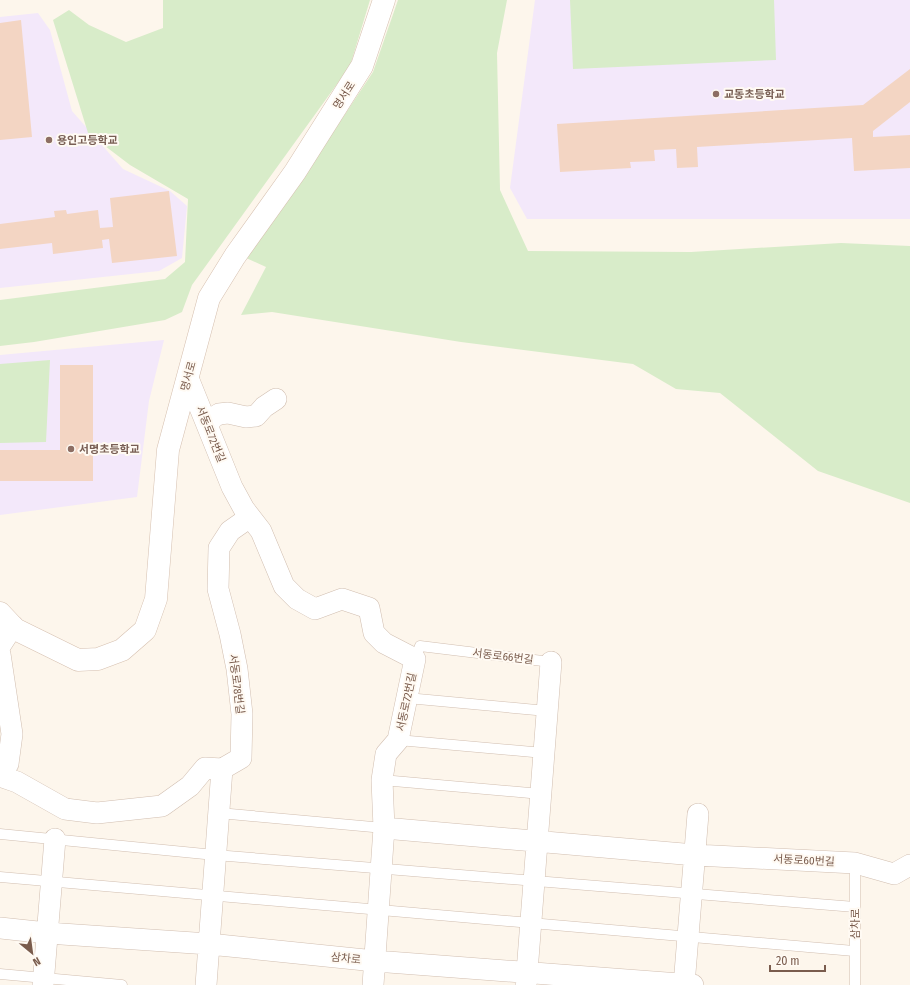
<svg xmlns="http://www.w3.org/2000/svg" width="910" height="985" viewBox="0 0 910 985" font-family="'Fira Sans Condensed','Noto Sans KR',sans-serif">
	<style>
		.education { fill: #f3e8fa }
		.green { fill: #d8ecc9 }
		.building { fill: #f3d5c3 }
		.lines { fill: none; stroke-linecap: round; stroke-linejoin: round }
		.lane-casing { stroke: #d1beb0; stroke-width: 11 }
		.street-casing { stroke: #d1beb0; stroke-width: 22 }
		.secondary-casing { stroke: #d6c0b0; stroke-width: 23 }
		.lane { stroke: #fff; stroke-width: 10 }
		.street { stroke: #fff; stroke-width: 21 }
		.secondary { stroke: #fff; stroke-width: 22 }
		.education-dot { fill: #8d6e63; stroke: #fffaf3; stroke-width: 1.5 }
		.labels { text-anchor: middle; stroke-width: 4; stroke-linejoin: round; paint-order: stroke }
		.education-label { font-size: 11px; font-weight: bold; fill: #785e54; stroke: #fffaf3; text-anchor: start }
		.street-label { font-size: 11px; fill: #7a5c4d; stroke: #fffaf3 }
	</style>
	<rect width="100%" height="100%" fill="#fdf6ec"/>
	<path class="education" d="M535 0H910V219H527L510 188Z
		M38 13 50 30 72 111 123 169 170 191 187 206 182 258 159 271 0 288V17Z
		M164 340 149 401 137 497 0 515V355Z"/>
	<path class="green" d="M163 0H370L350 66 192 285 182 312 165 320 34 342 0 346V300L165 279 185 262 188 199 130 165 88 133 53 20 69 10 89 25 126 42 163 28Z
		M398 0H507L497 53 500 190 528 251 691 252 841 243 910 246V503L818 471 720 393 676 389 633 364 461 342 272 312 241 315 266 267 244 257 320 152 373 72Z
		M570 0H774L776 60 573 69Z
		M50 360 46 442 0 443V364Z"/>
	<path class="building" d="M21 20 32 137 0 140V23Z
		M910 69V102L873 131V137L910 135V168L854 171 852 138 697 147 698 167 677 168 676 149 654 150 655 161 630 162 631 168 560 172 557 124 863 105Z
		M169 191 177 256 112 263 109 239 102 240 103 248 53 254 52 243 0 249V224L55 217 54 211 66 210 67 214 98 210 100 228 113 227 110 198Z
		M60 365H93V481H0V450H60Z"/>
	<g class="lines">
		<g class="lane-casing">
			<path id="lane" d="M415 659 420 646 551 662
				M407 698 547 711
				M398 740 544 753
				M382 780 541 794
				M219 813 384 828
				M0 834 215 855 855 907
				M0 877 854 951
				M0 974 122 985
				M855 985V863"/>
		</g>
		<g class="street-casing">
			<path id="street" d="M188 378 232 487 244 509 261 531 284 586 297 599 315 609 342 599 369 608 374 633 384 643 415 659 398 740 386 754 382 780 384 828 373 985
				M206 422 219 414 228 413 246 417 256 416 264 407 276 399
				M0 646 13 626
				M0 654 12 734 8 764 0 762
				M222 769 241 758 242 714 237 669 230 634 218 589 219 548 230 531 250 517
				M0 776 17 782 65 809 97 813 162 806 190 786 205 768 222 769
				M384 828 695 855 855 863 894 874 910 865
				M0 928 47 933 209 944 375 961 693 985
				M43 985 55 839
				M206 985 222 769
				M526 985 551 662
				M684 985 698 814"/>
		</g>
		<g class="secondary-casing">
			<path id="secondary" d="M0 613 15 629 78 660 98 659 122 650 145 630 156 599 168 450 209 298 235 256 295 172 362 66 384 0"/>
		</g>
		<use href="#lane" class="lane"/>
		<use href="#street" class="street"/>
		<use href="#secondary" class="secondary"/>
	</g>
	<g class="education-dot">
		<circle cx="716" cy="94" r="4"/>
		<circle cx="49" cy="140" r="4"/>
		<circle cx="71" cy="449" r="4"/>
	</g>
	<g class="labels">
		<g class="education-label">
			<text x="724" y="98">교동초등학교</text>
			<text x="57" y="144">용인고등학교</text>
			<text x="79" y="453">서명초등학교</text>
		</g>
		<g class="street-label">
			<text transform="translate(344 95) rotate(-57)" y="4">명서로</text>
			<text transform="translate(188 376) rotate(-75)" y="4">명서로</text>
			<text transform="translate(211 434) rotate(68)" y="4">서동로72번길</text>
			<text transform="translate(503 656) rotate(7)" y="4">서동로66번길</text>
			<text transform="translate(237 684) rotate(83)" y="4">서동로78번길</text>
			<text transform="translate(406 702) rotate(-78)" y="4">서동로72번길</text>
			<text transform="translate(804 860) rotate(3)" y="4">서동로60번길</text>
			<text transform="translate(855 924) rotate(-90)" y="4">삼차로</text>
			<text transform="translate(346 958) rotate(6)" y="4">삼차로</text>
		</g>
	</g>
	<g transform="translate(32 953) rotate(151)" stroke="#fffaf3" stroke-width="3" paint-order="stroke">
	<path d="M0-3L7 15L0 10L-7 15Z" fill="#7a5c4d"/>
	<text y="-6" font-size="11" font-weight="bold" text-anchor="middle" fill="#7a5c4d">N</text>
	</g>
	<path d="M770 965v6h55v-6" fill="none" stroke="#7a5c4d" stroke-width="2"/>
	<text x="776" y="965" font-size="12" fill="#7a5c4d" stroke="#fffaf3" stroke-width="3" paint-order="stroke">20 m</text>
</svg>
